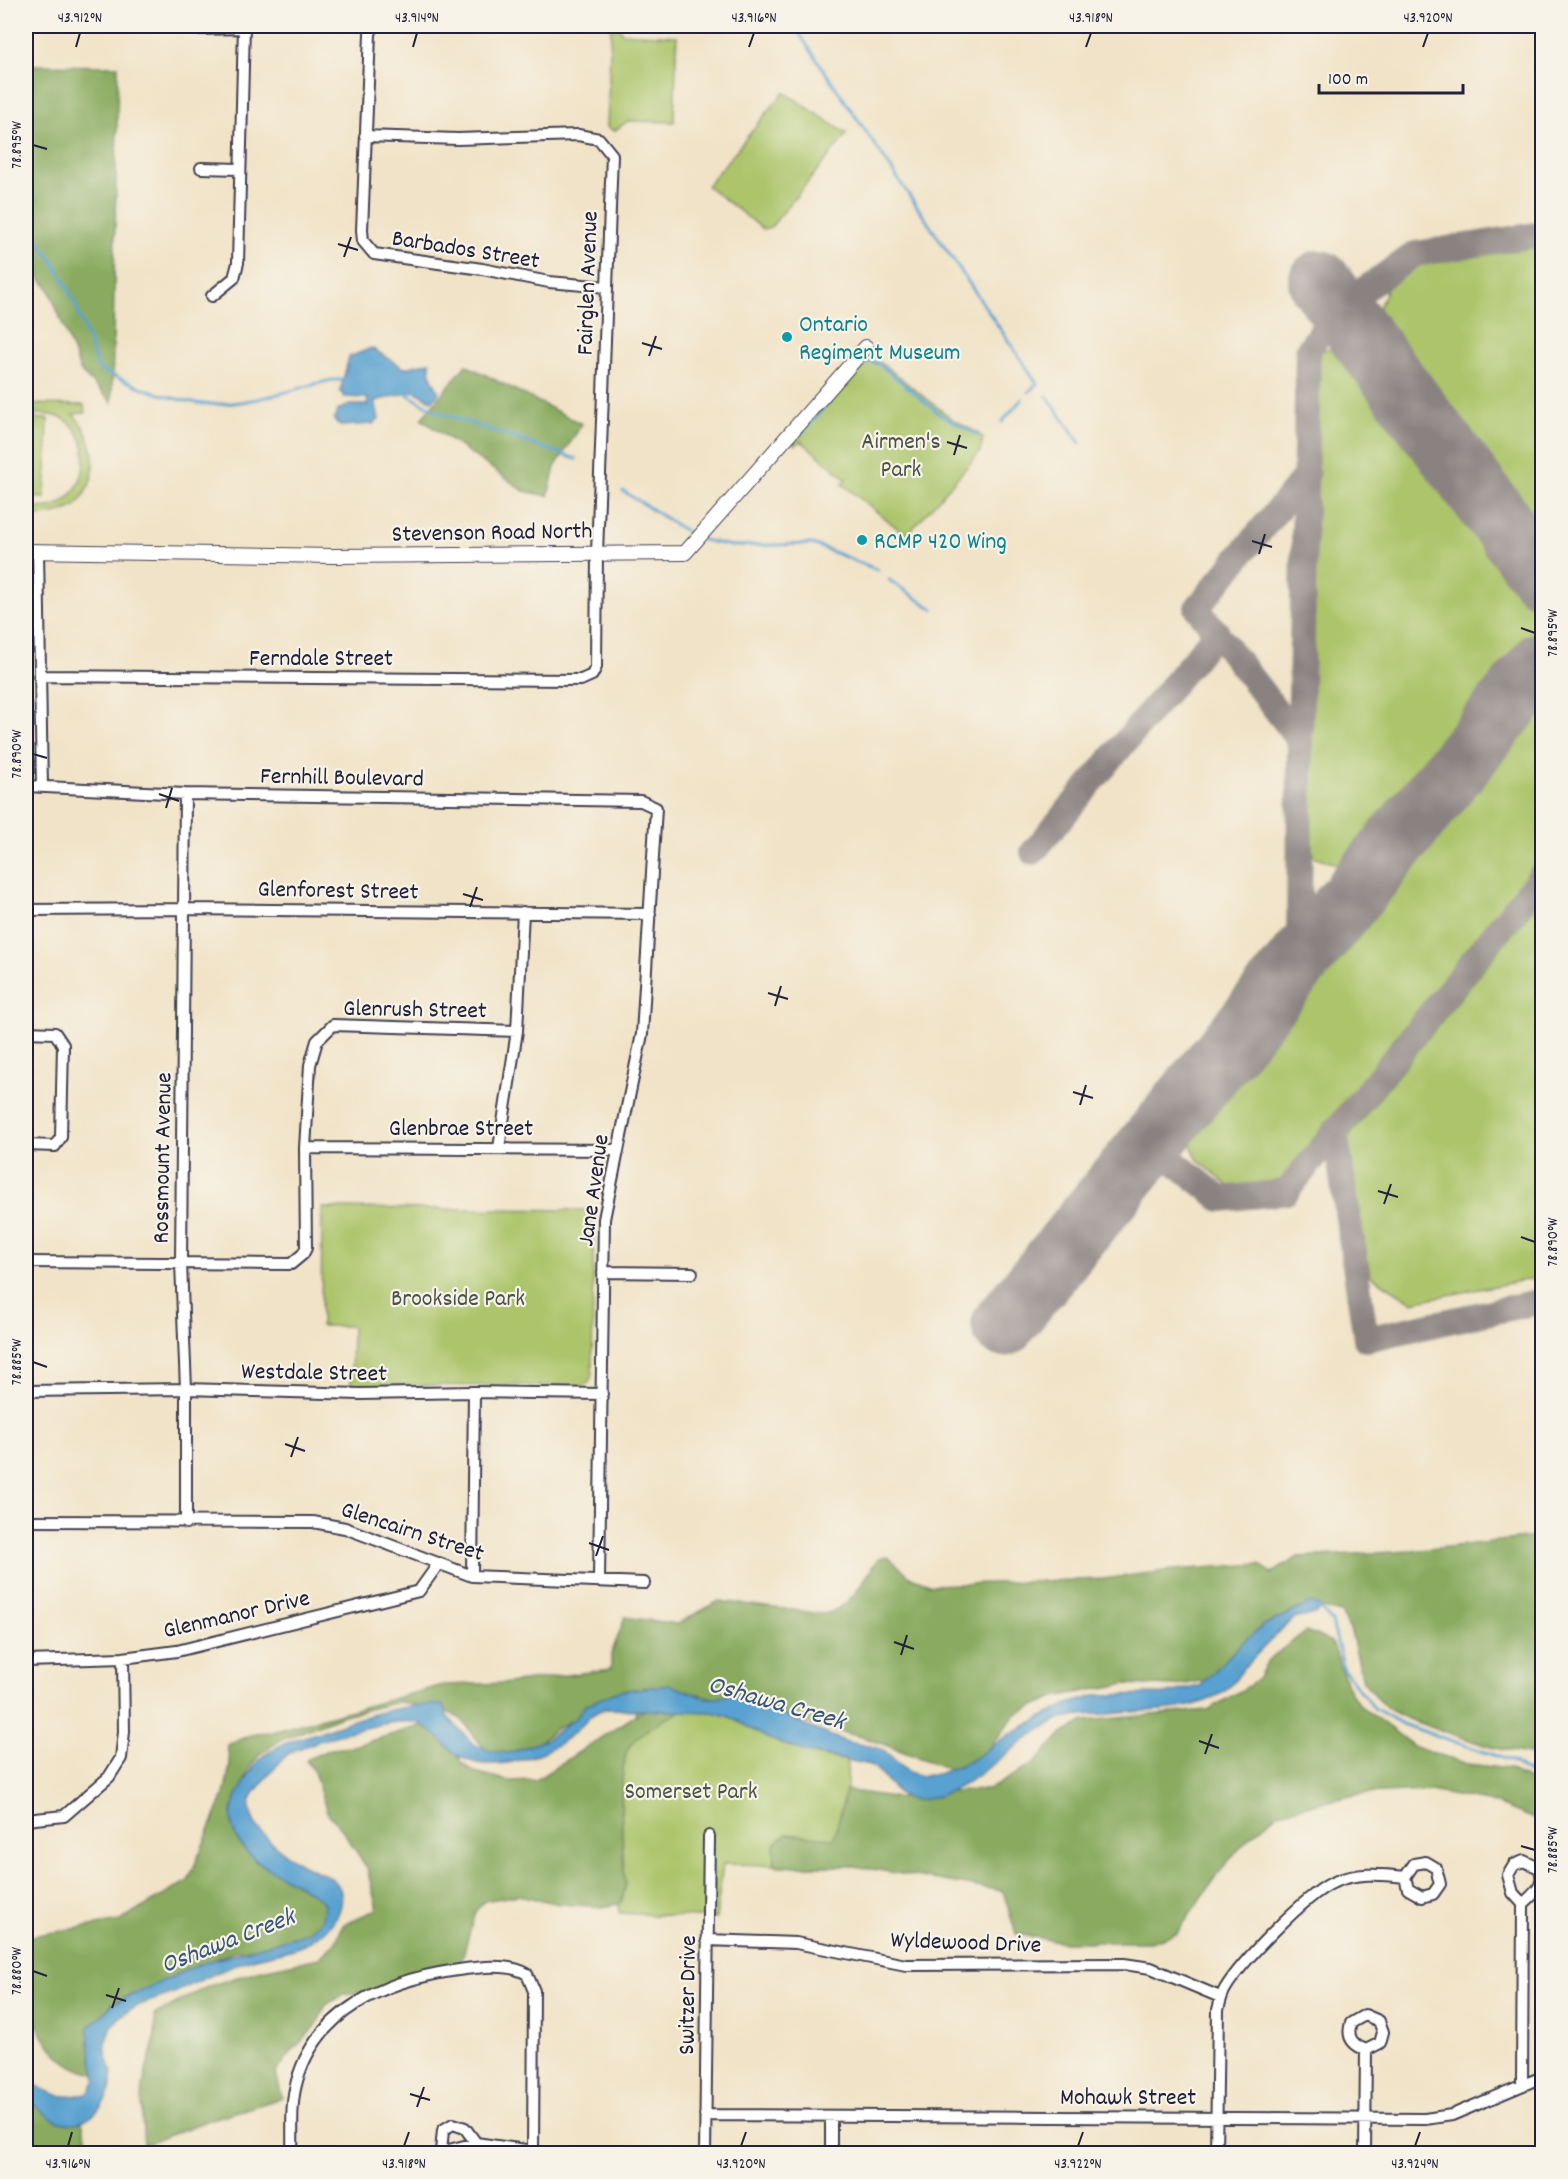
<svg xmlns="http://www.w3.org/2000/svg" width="1568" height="2179" viewBox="0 0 1568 2179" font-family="Dekko,sans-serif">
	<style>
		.green { fill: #acc56b; stroke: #677453; stroke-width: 1.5 }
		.forest { fill: #89aa5f; stroke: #56664d; stroke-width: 1.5 }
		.water { fill: #59a1d0; stroke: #3e6286; stroke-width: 1.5 }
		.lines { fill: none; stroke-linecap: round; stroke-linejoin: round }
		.stream { stroke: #59a1d0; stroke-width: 3 }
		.taxiway { stroke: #8a8281; stroke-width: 26 }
		.runway { stroke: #8a8281; stroke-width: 64 }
		.minor-casing { stroke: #413f50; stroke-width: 14 }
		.tertiary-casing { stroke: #413f50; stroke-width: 16 }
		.minor { stroke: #fff; stroke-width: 10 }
		.tertiary { stroke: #fff; stroke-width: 14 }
		.ticks { fill: none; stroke: #22223b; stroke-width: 2 }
		.culture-dot { fill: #0f9aa8; stroke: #f7f3e8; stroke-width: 2 }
		.labels { text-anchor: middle; stroke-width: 4.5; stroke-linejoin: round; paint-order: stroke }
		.street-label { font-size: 24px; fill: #22223b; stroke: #f7f3e8 }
		.culture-label { font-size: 24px; fill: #0d838f; stroke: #f7f3e8; text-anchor: start }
		.park-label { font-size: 24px; fill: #4b5349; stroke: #f7f3e8 }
		.water-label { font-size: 26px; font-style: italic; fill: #385577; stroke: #f7f3e8 }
		.neatline { fill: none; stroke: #22223b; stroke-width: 2 }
		.ticks-label { font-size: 15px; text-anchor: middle; fill: #22223b }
	</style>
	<rect width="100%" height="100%" fill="#f7f3e8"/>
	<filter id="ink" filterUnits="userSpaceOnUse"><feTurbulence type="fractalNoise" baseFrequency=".0167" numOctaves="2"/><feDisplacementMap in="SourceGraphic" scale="12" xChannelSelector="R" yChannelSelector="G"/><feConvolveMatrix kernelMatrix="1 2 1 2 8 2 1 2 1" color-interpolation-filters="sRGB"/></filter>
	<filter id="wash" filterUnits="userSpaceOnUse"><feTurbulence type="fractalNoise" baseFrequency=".008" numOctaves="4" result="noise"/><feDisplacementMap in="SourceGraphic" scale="24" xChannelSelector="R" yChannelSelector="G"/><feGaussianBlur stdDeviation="1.35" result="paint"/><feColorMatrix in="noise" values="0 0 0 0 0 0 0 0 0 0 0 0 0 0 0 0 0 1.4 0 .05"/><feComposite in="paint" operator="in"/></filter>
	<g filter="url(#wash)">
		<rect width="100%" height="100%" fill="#f1e3c7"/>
		<path class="green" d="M611 26H619L622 33 677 36 674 122 628 121 614 131 607 127Z
			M1391 26H1526L1523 30 1418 32Z
			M784 92 847 134 771 227 763 229 707 186Z
			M1542 245V534L1375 317 1396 267Z
			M1347 345 1522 571 1542 621 1520 657 1345 867 1313 856 1300 737 1320 351Z
			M871 360 881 363 955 421 978 433 983 438 980 452 908 534 902 532 842 484 846 479 801 441 796 445 793 443 795 437 861 363Z
			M26 404 84 405 85 413 73 414C92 434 101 466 86 491 83 496 80 503 75 506 59 515 44 516 26 516V507C34 507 46 509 54 506 87 495 96 442 67 421 55 413 39 414 26 414Z
			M26 418 48 419 45 498 26 497Z
			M1542 702V855L1281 1180 1230 1187 1198 1160 1188 1138Z
			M1542 897V1277L1412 1302 1370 1275 1347 1138Z
			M322 1208 594 1210 592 1375 589 1383 582 1386 351 1385 352 1326H321Z
			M637 1708 712 1712 728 1716 777 1742 820 1756 848 1761 843 1866 723 1864 716 1918 619 1913 610 1780 635 1723Z"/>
		<path class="forest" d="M26 65 118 66 112 402 81 372 49 289 26 263Z
			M466 365 582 424 555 467 548 496 524 491 421 419Z
			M1542 1536V1756L1493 1748 1410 1720 1386 1708 1363 1681 1351 1632 1341 1613 1314 1606 1277 1624 1211 1679 1176 1686 1125 1684 1054 1697 1016 1714 981 1758 949 1769 872 1740 698 1694 629 1692 555 1729 529 1751 506 1761 487 1752 461 1719 444 1710 398 1702 341 1716 281 1740 260 1754 250 1767 235 1806 237 1825 255 1862 318 1885 328 1912 314 1931 272 1945 235 1951 112 2003 100 2020 95 2074C57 2068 33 2028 26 1993 22 1976 26 1955 26 1937L120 1921 188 1881 224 1795 230 1765 227 1745 255 1733 272 1732 443 1685 508 1683 611 1669V1655L625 1617 677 1624 719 1601 824 1614C851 1608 864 1580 878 1558L888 1557 911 1577 932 1585 1103 1579 1174 1570 1260 1564 1271 1574 1298 1557 1412 1551Z
			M1306 1631 1332 1642 1347 1685 1358 1704 1415 1747 1468 1764 1509 1769 1542 1788V1822L1497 1804 1430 1791 1360 1794 1279 1812 1250 1837 1224 1866 1177 1933 1150 1942H1063L1016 1934 1003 1891 854 1866H775L774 1845 786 1834 834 1838 846 1790 899 1798 913 1791 933 1794 990 1789 1032 1765 1062 1734 1085 1721 1208 1710 1249 1686 1259 1677 1268 1660Z
			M654 1708 683 1710C665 1720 642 1729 630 1746 615 1767 624 1860 625 1889L621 1903 602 1907 560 1904 518 1895 484 1901 475 1912 461 1963 439 1974 393 1989 344 1994 326 2005 316 2026 292 2051 276 2072 282 2098 209 2120 144 2145C142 2121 140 2098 145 2075 151 2050 158 2041 154 2015L209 1986 257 1971 319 1958 336 1942 343 1925 377 1909 367 1868 343 1831 327 1812 314 1772 306 1760 330 1749 350 1747 430 1723 447 1730 461 1762 474 1772 509 1781 536 1780 642 1711Z
			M26 2099 56 2118 82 2122 91 2153 26 2154Z"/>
		<path class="water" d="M371 348 404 368 430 362V374L439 393 432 401 415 391 375 401 379 419 373 424 340 426 334 420 338 410 349 405H367L368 398 344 397 340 391 349 357Z
			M1311 1603 1318 1605 1320 1608C1314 1618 1307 1615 1297 1618 1291 1620 1283 1628 1279 1632 1268 1643 1255 1656 1244 1668 1236 1678 1232 1687 1220 1694 1190 1713 1144 1710 1109 1714 1092 1715 1073 1713 1056 1721 1011 1742 971 1795 920 1800 896 1802 888 1777 871 1765L806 1752 767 1738 728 1716 712 1712 604 1709C591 1713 587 1721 577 1730 552 1753 518 1765 485 1764 450 1762 442 1733 418 1723 397 1715 307 1742 288 1754 283 1757 260 1786 255 1792 235 1820 281 1852 301 1864 313 1871 333 1874 339 1887 343 1894 342 1905 339 1912 333 1925 320 1936 307 1943 290 1953 268 1954 249 1960 224 1968 200 1981 176 1992 162 1998 147 2001 133 2008 117 2017 103 2032 106 2052 107 2060 112 2067 112 2076 113 2100 89 2127 64 2123 51 2121 37 2106 26 2099V2078C46 2093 65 2102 89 2092L96 2080 89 2044V2027L114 2003 200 1964 308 1933 322 1920 324 1903C298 1877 245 1869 233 1830 229 1814 233 1800 242 1787 250 1773 255 1761 269 1752 286 1740 306 1737 325 1730 363 1716 403 1703 444 1705L447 1716 473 1744 490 1751 509 1753 545 1740 577 1717 585 1705 619 1691 670 1685 705 1698H718L731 1694 746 1697 806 1726 847 1742 875 1747 887 1753 908 1772 922 1776 938 1774 970 1761 1011 1733 1068 1704 1098 1695 1164 1694 1200 1686 1243 1642 1264 1625Z"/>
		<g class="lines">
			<path class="stream" d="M794 26 1037 383 1029 392
				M26 228C66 267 81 318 98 369 132 384 167 400 204 404 245 407 292 389 332 380H344
				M405 393 438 412 576 459
				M1047 396 1080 443
				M1002 422 1022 399
				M803 432 857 369 869 362 879 364 941 415 978 435
				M623 491 690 534
				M703 540 732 546 813 544 878 570
				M889 580 933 609
				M1319 1608 1332 1622 1344 1670 1374 1708 1402 1724 1514 1762 1542 1784"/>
			<path class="taxiway" d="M1300 741 1197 608 1307 474
				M1033 852 1217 632
				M1299 962 1300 741 1308 350 1339 307 1415 254 1542 234
				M1335 1130 1366 1339 1542 1301
				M1157 1134 1173 1161 1221 1199 1286 1192 1542 875"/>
			<path class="runway" d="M1320 282 1542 576
				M1003 1325 1542 663"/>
		</g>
	</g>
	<g filter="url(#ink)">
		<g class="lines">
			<g class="minor-casing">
				<path id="minor" d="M373 26 370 34 362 230 363 241 374 254 482 269 549 282 606 287
					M193 29 244 28
					M201 168 240 169
					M212 296 234 278 238 263 244 26
					M38 552 42 787
					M39 676 581 680 592 675 596 667 597 553 612 155 599 139 578 135 458 139 365 136
					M26 786 185 794 641 801 656 808 642 1034 604 1219 599 1580
					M185 794 181 1263 186 1389V1523
					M26 910 184 909 650 914
					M26 1032 55 1033 63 1045 61 1137 55 1146 26 1145
					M305 1148 616 1150
					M499 1148 517 1031 523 912
					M26 1262 291 1264 303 1254 306 1248 305 1148 310 1065 317 1041 333 1025 517 1031
					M603 1272 692 1273
					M26 1391 186 1389 360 1394 474 1392 602 1394
					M26 1521 313 1522 345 1528 472 1576 644 1583
					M472 1576 474 1392
					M26 1661 123 1658 177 1651 419 1591 439 1563
					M26 1820 64 1816 109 1777 121 1758 124 1732 123 1658
					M707 1940 796 1943 906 1965 1124 1964 1151 1968 1220 1997
					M1522 2085 1523 1904C1534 1893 1547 1885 1539 1868L1524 1861 1514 1865 1508 1875 1513 1893 1523 1904
					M705 2115 1425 2119 1452 2115 1542 2077
					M476 2143 465 2128 453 2124 443 2130 441 2152 476 2143 533 2151
					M292 2154C293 2130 290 2104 297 2081 316 2011 385 1981 451 1971 473 1968 508 1962 527 1974L534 1991 533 2154
					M705 2154 709 1836
					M831 2154V2116
					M1216 2154 1218 2010C1220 2002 1221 1996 1225 1989 1241 1962 1305 1896 1332 1883 1355 1872 1380 1874 1405 1877L1408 1889 1422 1897 1433 1894 1440 1884 1436 1868 1426 1862 1414 1864 1405 1877
					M1365 2154 1366 2050C1353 2045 1346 2038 1351 2023L1365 2015 1379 2021 1383 2032 1380 2043 1366 2050"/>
			</g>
			<g class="tertiary-casing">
				<path id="tertiary" d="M26 551 333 556 685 553 866 347"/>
			</g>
			<use href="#minor" class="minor"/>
			<use href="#tertiary" class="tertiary"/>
		</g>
	</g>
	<path class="ticks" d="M76 47 80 33M413 47 417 33M749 47 754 33M1086 47 1091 33M1423 47 1428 33M33 145 47 149M338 244 358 250M344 257 351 237M642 343 662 349M649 356 656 336M947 442 967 448M954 455 960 435M1252 541 1272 547M1259 554 1265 534M1521 628 1535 633M33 754 47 758M159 794 179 801M166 808 172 788M463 894 483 900M470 907 477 887M768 993 788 999M775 1006 781 986M1073 1092 1093 1098M1080 1105 1086 1085M1378 1191 1398 1197M1384 1204 1391 1184M1521 1237 1535 1242M33 1362 47 1367M285 1444 305 1451M291 1457 298 1437M589 1543 609 1550M596 1556 603 1536M894 1642 914 1649M901 1655 907 1635M1199 1741 1219 1748M1205 1754 1212 1734M1521 1846 1535 1850M33 1971 47 1976M106 1995 126 2001M112 2008 119 1988M410 2094 430 2100M417 2107 424 2087M68 2146 72 2132M404 2146 409 2132M741 2146 746 2132M1078 2146 1083 2132M1415 2146 1420 2132"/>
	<g class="culture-dot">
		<circle cx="787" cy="337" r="6"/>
		<circle cx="862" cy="540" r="6"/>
	</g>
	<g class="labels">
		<g class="street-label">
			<text transform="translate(466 248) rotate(9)" y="8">Barbados Street</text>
			<text transform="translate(586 283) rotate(-88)" y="8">Fairglen Avenue</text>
			<text transform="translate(492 531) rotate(-1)" y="8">Stevenson Road North</text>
			<text x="321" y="665">Ferndale Street</text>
			<text transform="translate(342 776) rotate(1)" y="8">Fernhill Boulevard</text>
			<text transform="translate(338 889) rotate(1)" y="8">Glenforest Street</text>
			<text transform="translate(415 1008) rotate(1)" y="8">Glenrush Street</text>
			<text x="461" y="1135">Glenbrae Street</text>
			<text transform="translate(161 1158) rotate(-89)" y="8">Rossmount Avenue</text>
			<text transform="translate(592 1190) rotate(-82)" y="8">Jane Avenue</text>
			<text transform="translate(314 1371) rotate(1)" y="8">Westdale Street</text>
			<text transform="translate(413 1530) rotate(18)" y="8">Glencairn Street</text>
			<text transform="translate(236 1613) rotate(-13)" y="8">Glenmanor Drive</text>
			<text transform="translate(966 1941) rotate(2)" y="8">Wyldewood Drive</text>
			<text transform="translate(686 1995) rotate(-89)" y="8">Switzer Drive</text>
			<text x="1128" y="2104">Mohawk Street</text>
		</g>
		<g class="culture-label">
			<text x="799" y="331">Ontario<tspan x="799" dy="28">Regiment Museum</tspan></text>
			<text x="874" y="548">RCMP 420 Wing</text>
		</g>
		<g class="park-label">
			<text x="901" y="448">Airmen's<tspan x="901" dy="28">Park</tspan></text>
			<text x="458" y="1305">Brookside Park</text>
			<text x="691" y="1798">Somerset Park</text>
		</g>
		<g class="water-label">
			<text transform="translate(777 1701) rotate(16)" y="9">Oshawa Creek</text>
			<text transform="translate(227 1939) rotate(-21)" y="9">Oshawa Creek</text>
		</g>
	</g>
	<rect width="1568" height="2179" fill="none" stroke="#f7f3e8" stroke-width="66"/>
	<path d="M1319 84v9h144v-9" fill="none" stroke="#22223b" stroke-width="3"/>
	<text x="1328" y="84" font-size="18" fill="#22223b" stroke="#f7f3e8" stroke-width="4.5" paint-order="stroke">100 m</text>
	<rect x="33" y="33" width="1502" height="2113" class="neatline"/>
	<g class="ticks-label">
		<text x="80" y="22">43.912°N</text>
		<text x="417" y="22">43.914°N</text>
		<text x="754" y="22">43.916°N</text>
		<text x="1091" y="22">43.918°N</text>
		<text x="1428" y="22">43.920°N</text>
		<text transform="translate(16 145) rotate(-90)" y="5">78.895°W</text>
		<text transform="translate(1552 633) rotate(-90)" y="5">78.895°W</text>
		<text transform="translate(16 754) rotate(-90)" y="5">78.890°W</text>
		<text transform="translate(1552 1242) rotate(-90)" y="5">78.890°W</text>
		<text transform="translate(16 1362) rotate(-90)" y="5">78.885°W</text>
		<text transform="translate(1552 1850) rotate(-90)" y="5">78.885°W</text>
		<text transform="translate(16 1971) rotate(-90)" y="5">78.880°W</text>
		<text x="68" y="2168">43.916°N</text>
		<text x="404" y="2168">43.918°N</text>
		<text x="741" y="2168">43.920°N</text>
		<text x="1078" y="2168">43.922°N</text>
		<text x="1415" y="2168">43.924°N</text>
	</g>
</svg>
